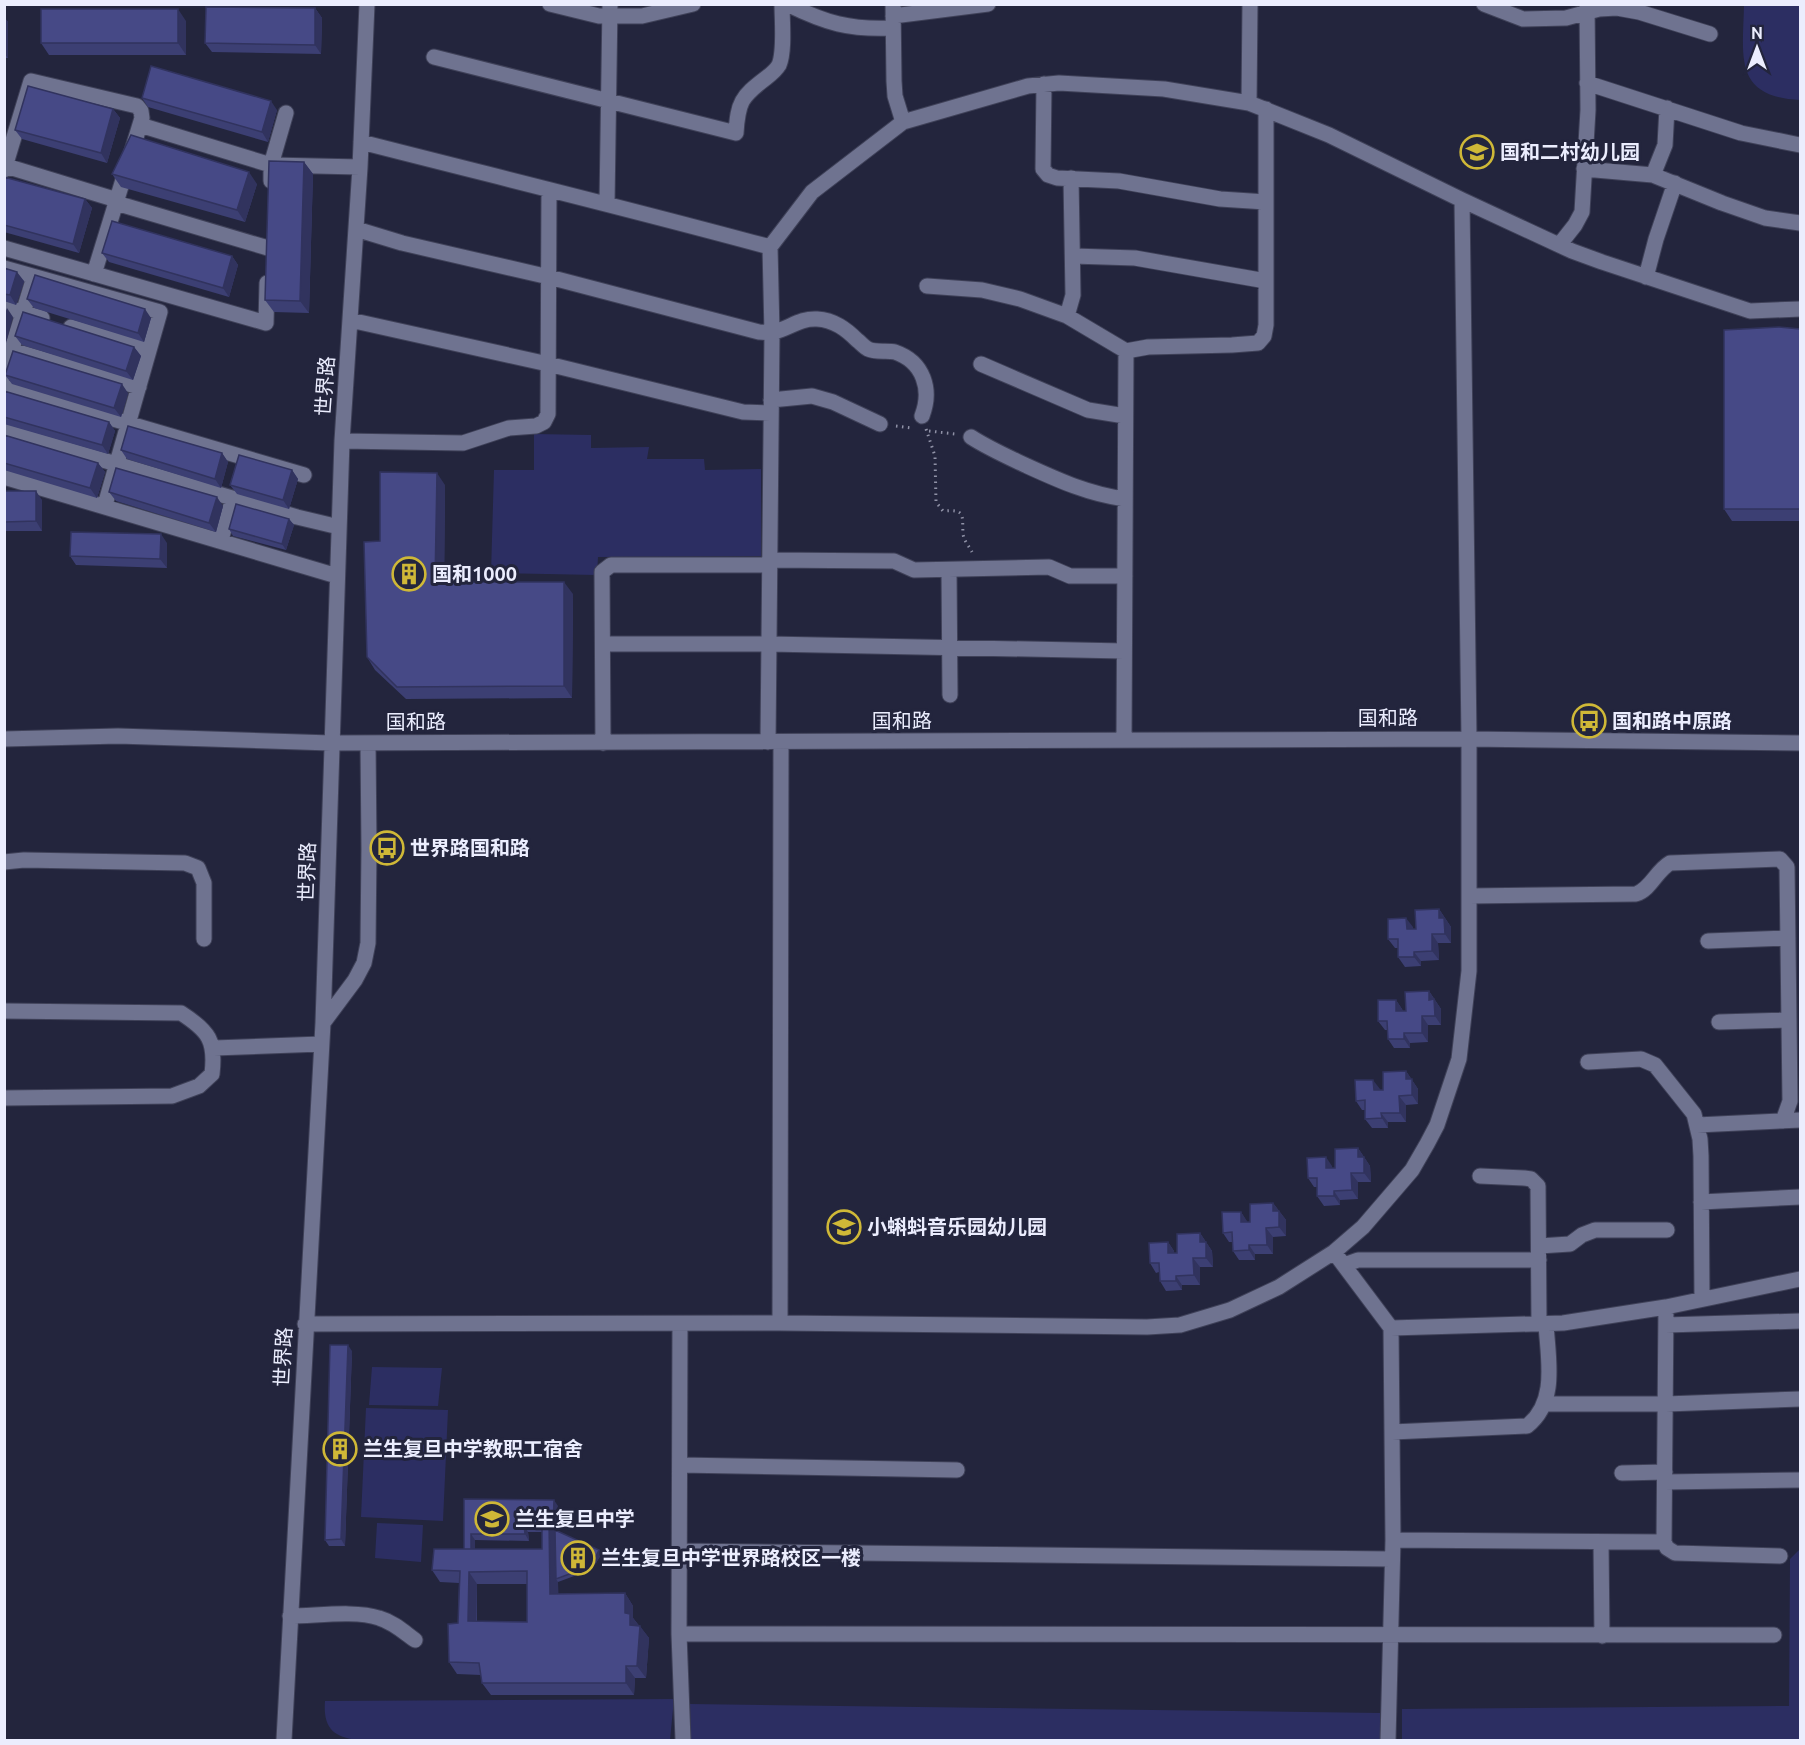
<svg xmlns="http://www.w3.org/2000/svg" width="1805" height="1745" viewBox="0 0 1805 1745" font-family="Ubuntu,'Noto Sans SC',sans-serif">
	<style>
		.green { fill: #2c2e62 }
		.lines { fill: none; stroke-linecap: round; stroke-linejoin: round }
		.minor-casing { stroke: #3f4158; stroke-width: 17 }
		.path { stroke: #9092a7; stroke-width: 3; stroke-dasharray: 1.5 4.5; stroke-linecap: butt }
		.minor { stroke: #6f7390; stroke-width: 15 }
		.wall { fill: #3c3f73; fill-rule: evenodd }
		.shaded-wall { fill: #31335e }
		.building { fill: #464986; stroke: #31335e; stroke-width: 1.5; fill-rule: evenodd }
		.labels { text-anchor: middle; stroke-width: 6; stroke-linejoin: round; paint-order: stroke }
		.poi-label { font-size: 20px; font-weight: bold; fill: #ebedfe; stroke: #23253d; text-anchor: start }
		.street-label { font-size: 20px; fill: #ebedfe; stroke: #23253d }
	</style>
	<rect width="100%" height="100%" fill="#23253d"/>
	<path class="green" d="M1744 5H1800V100C1733 97 1743 56 1744 5Z
		M534 434 591 435V448L649 447 647 459H704L705 470 761 469V556L598 557 597 575 491 573 494 470H534Z
		M372 1367 442 1368 438 1406 369 1405Z
		M366 1408 448 1410 443 1521 361 1517Z
		M377 1523 423 1525 421 1562 375 1558Z
		M1800 1549V1740H1402V1709L1789 1706 1790 1559Z
		M674 1699 670 1740H358C332 1737 323 1727 325 1701Z
		M690 1704 1380 1713V1740H691Z"/>
	<g class="lines">
		<g class="minor-casing">
			<path id="minor" d="M550 4 599 16H642L693 4
				M787 4C826 23 849 30 893 28
				M893 4 894 81 895 96 903 122
				M1484 4 1523 19 1566 18 1599 9 1617 8 1639 12 1710 34
				M893 16 988 4
				M434 57 736 133C738 102 741 97 766 78 770 75 776 70 779 65 785 51 782 21 782 4
				M1587 83 1741 133 1800 145
				M1044 84 1043 169 1048 175 1057 178 1119 181 1220 199 1266 202
				M1249 103 1250 4
				M140 125 271 165 360 167
				M361 142C498 177 634 210 770 247
				M6 166 117 200
				M1584 169 1653 175 1722 203 1765 218 1800 223
				M4 170 31 81 137 106 141 111 142 118 94 274
				M1653 175 1665 145 1667 108
				M271 181V165L286 113
				M116 203 268 248
				M607 203 610 4
				M356 229 402 243 549 277 759 332C763 332 769 333 773 332 789 329 799 318 817 319 834 320 846 329 857 340 861 343 864 347 868 349 876 353 887 350 895 352 924 362 932 390 922 416
				M1560 244 1575 225 1582 212 1588 110 1587 4
				M4 248 266 323 267 283
				M1073 256 1135 258 1266 281
				M4 268 160 312 105 505
				M1646 277 1656 239 1675 183
				M927 286 982 290 1020 299 1067 316 1126 351 1148 347 1232 345 1258 343 1264 336 1266 325V109
				M4 307 42 318
				M1067 316 1073 295 1071 178
				M350 320 548 364 743 412 770 413
				M71 327 149 350
				M4 348 139 387
				M981 364 1088 410 1125 416
				M4 375 34 277
				M4 387 304 475
				M771 400 812 396 833 402 880 424
				M4 431 297 517 339 527
				M971 437C988 448 1006 456 1025 465 1058 480 1088 494 1125 499
				M342 441 463 443 509 428 536 426 544 422 548 414 549 190
				M4 477 337 576
				M221 540 233 498
				M769 560 894 561 914 570 1049 567 1070 576H1125
				M949 570 950 695
				M603 644H769L1124 651
				M4 739 118 736 331 743 1469 739 1800 743
				M1124 740 1126 351
				M768 742 772 333 770 247 812 192 903 122 1028 86 1059 83 1164 89 1249 103 1329 135 1462 200 1572 251 1602 262 1750 311 1800 309
				M603 743 602 572 611 565H769
				M4 862 24 860 185 863 198 868 204 883V939
				M1469 896 1636 894C1651 889 1656 871 1670 863L1780 859 1787 867 1790 1101 1783 1121
				M1708 941 1788 938
				M4 1011 181 1013C209 1031 216 1041 212 1074L199 1086 172 1096 4 1098
				M1719 1022 1789 1020
				M323 1023 355 980 364 963 368 943 369 848 368 743
				M214 1048 321 1044
				M1588 1062 1641 1059 1655 1065 1694 1114 1700 1139 1701 1156 1702 1299
				M1697 1125 1800 1120
				M1480 1176 1524 1178 1531 1179 1538 1186 1539 1324
				M1701 1202 1800 1197
				M1539 1246 1570 1244 1582 1235 1595 1230H1667
				M1334 1252 1391 1328 1393 1540 1388 1740
				M1344 1265 1358 1260H1539
				M1666 1307 1664 1542 1667 1548 1675 1553 1780 1556
				M780 1323 781 742
				M305 1324 780 1323 1147 1327 1180 1325 1230 1310 1279 1287 1334 1252 1363 1227 1412 1170 1427 1144 1437 1125 1459 1059 1469 971V739L1462 200
				M680 1324 679 1634 683 1740
				M1666 1325 1800 1321
				M1391 1328 1563 1323 1666 1307 1800 1279
				M1546 1404H1666L1800 1399
				M1392 1432 1527 1426C1558 1402 1548 1359 1546 1324
				M680 1465 957 1470
				M1622 1473 1665 1472
				M1665 1482 1800 1480
				M1393 1540 1664 1542
				M1601 1542 1602 1636
				M679 1551 1392 1559
				M290 1616C316 1616 355 1610 379 1618 393 1622 404 1632 415 1640
				M679 1634 1774 1635
				M284 1740 323 1023 342 441 360 167 367 4"/>
		</g>
		<path class="path" d="M896 426 911 428
			M926 429 935 456 936 502 943 511C966 509 962 515 963 534 964 541 969 546 972 552
			M929 431 955 434"/>
		<use href="#minor" class="minor"/>
	</g>
	<path class="wall" d="M315 8 322 18 321 54 212 52 205 43Z
		M4 17 8 22V58H4Z
		M186 21V55H49L41 43Z
		M142 98 277 110 268 142 148 107Z
		M113 109 120 118 107 163 22 139 15 130Z
		M304 162 313 174 309 313 274 312 265 300Z
		M112 174 257 184 245 222 121 187Z
		M4 177 85 199 92 208 79 253 4 232Z
		M102 253 232 256 238 265 229 297 109 262Z
		M4 268 24 281 16 305 4 301Z
		M27 299 151 318 144 342 34 308Z
		M1800 329V521H1732L1724 509Z
		M15 336 134 347 141 356 133 380 22 345Z
		M5 375 128 393 121 417 12 384Z
		M4 391 109 422 115 431 108 454 4 424Z
		M4 435 98 463 105 472 97 498 4 470Z
		M121 450 222 453 228 462 221 488 127 459Z
		M292 470 298 479 289 509 237 494 230 485Z
		M445 485 444 582 573 594 572 698 406 699 375 670 367 657 380 541Z
		M4 491 42 500V531H4Z
		M109 492 223 506 216 532 116 501Z
		M289 519 294 525 286 550 233 536 229 529Z
		M167 543V568L76 565 70 556Z
		M1439 909 1451 927V943H1438L1439 960 1421 961V966L1405 967 1398 957V948H1395L1388 939 1413 927V929H1416Z
		M1429 991 1441 1009V1025H1428V1042L1410 1043V1048H1394L1388 1039V1030H1385L1378 1021 1396 1000 1402 1009 1403 1011H1406Z
		M1406 1071 1418 1089V1104L1406 1105V1122H1388V1128H1372L1365 1119V1110H1362L1356 1101 1380 1089V1090H1383Z
		M1358 1148 1370 1166 1371 1182H1358V1199L1340 1200V1205L1324 1206 1317 1196V1187H1314L1308 1178 1332 1166V1168H1335Z
		M1273 1203 1286 1220V1236L1273 1237V1254H1255V1260H1239L1233 1251 1232 1242H1229L1223 1233 1241 1212 1247 1222H1250Z
		M1200 1233 1212 1251 1213 1267H1200V1285H1182V1290L1166 1291 1160 1281 1159 1272 1156 1273 1150 1263 1168 1242 1174 1251V1253H1177Z
		M352 1351 345 1546H329L325 1540Z
		M464 1499 558 1506 557 1531 599 1550 602 1553 596 1563 585 1572 558 1582V1594L625 1593 633 1606V1618L649 1638 646 1678H635L634 1695H491L482 1683 481 1675 457 1674 449 1662 458 1623 459 1583 440 1582 432 1570 464 1549ZM528 1532H542V1549H475V1540L529 1541ZM477 1584H527V1622L477 1621Z"/>
	<path class="shaded-wall" d="M315 8 322 18 321 54 315 45Z
		M178 9 186 21V55L178 43Z
		M4 17 8 22V58L4 53Z
		M271 101 277 110 268 142 262 132Z
		M113 109 120 118 107 163 101 153Z
		M304 162 313 174 309 313 300 301Z
		M249 172 257 184 245 222 237 210Z
		M85 199 92 208 79 253 73 244Z
		M232 256 238 265 229 297 223 288Z
		M17 272 24 281 16 305 10 295Z
		M7 308 13 317 6 343 4 341V316Z
		M145 309 151 318 144 342 138 333Z
		M134 347 141 356 133 380 126 371Z
		M122 384 128 393 121 417 114 408Z
		M109 422 115 431 108 454 102 445Z
		M222 453 228 462 221 488 215 479Z
		M98 463 105 472 97 498 90 488Z
		M292 470 298 479 289 509 283 500Z
		M437 473 445 485 444 594 435 582Z
		M36 491 42 500V531L36 521Z
		M217 497 223 506 216 532 209 523Z
		M289 519 294 525 286 550 282 544Z
		M161 534 167 543V568L160 559Z
		M564 582 573 594 572 698 564 686Z
		M1439 909 1451 927V943L1445 934 1439 918Z
		M1406 918 1413 927V938L1407 929Z
		M1432 934 1438 943 1439 960 1432 951Z
		M1414 952 1421 961V966L1414 957Z
		M1429 991 1441 1009V1025L1435 1016 1429 1000Z
		M1396 1000 1402 1009 1403 1020 1396 1011Z
		M1422 1016 1428 1025V1042L1422 1033Z
		M1404 1033 1410 1043V1048L1404 1039Z
		M1406 1071 1418 1089V1104L1412 1095 1406 1079Z
		M1373 1080 1380 1089V1100L1374 1090Z
		M1399 1096 1406 1105V1122L1400 1113Z
		M1381 1113 1388 1122V1128L1382 1118Z
		M1358 1148 1370 1166 1371 1182 1364 1173 1358 1157Z
		M1326 1157 1332 1166V1177L1326 1168Z
		M1351 1173 1358 1182V1199L1352 1190Z
		M1334 1191 1340 1200V1205L1334 1196Z
		M1273 1203 1286 1220V1236L1279 1227 1273 1211Z
		M1241 1212 1247 1221 1248 1232 1241 1222Z
		M1266 1228 1273 1237V1254L1267 1245Z
		M1200 1233 1212 1251 1213 1267 1206 1258 1200 1242Z
		M1168 1242 1174 1251V1262L1168 1253Z
		M1249 1245 1255 1254V1260L1249 1250Z
		M1193 1258 1200 1267V1285L1194 1275Z
		M1176 1276 1182 1285V1290L1176 1281Z
		M348 1345 352 1351 345 1546 341 1539Z
		M554 1500 558 1506 556 1579 558 1582 559 1606 550 1594 549 1521Z
		M524 1525 528 1532 529 1541 525 1534Z
		M471 1534 475 1540V1561L471 1555Z
		M599 1550 602 1553 596 1563 594 1560Z
		M469 1572 477 1584 476 1633 468 1621Z
		M625 1593 633 1606V1618L639 1626 630 1625 625 1613Z
		M640 1626 649 1638 646 1678 637 1666Z
		M626 1666 635 1678 634 1695 626 1683Z"/>
	<path class="building" d="M206 7 315 8V45L205 43Z
		M41 9H178V43H41Z
		M151 66 271 101 262 132 142 98Z
		M28 86 113 109 101 153 15 130Z
		M131 135 249 172 237 210 112 174Z
		M269 161 304 162 300 301 265 300Z
		M4 177 85 199 73 244 4 225Z
		M112 221 232 256 223 288 102 253Z
		M4 268 17 272 10 295 4 294Z
		M35 275 145 309 138 333 27 299Z
		M23 312 134 347 126 371 15 336Z
		M1779 327 1800 329V509H1724V330Z
		M13 351 122 384 114 408 5 375Z
		M4 391 109 422 102 445 4 417Z
		M128 426 222 453 215 479 121 450Z
		M4 435 98 463 90 488 4 463Z
		M239 455 292 470 283 500 230 485Z
		M116 468 217 497 209 523 109 492Z
		M380 472 437 473 435 582H564V686L397 687 367 657 364 542 380 541Z
		M4 491H36V521L4 522Z
		M236 504 289 519 282 544 229 529Z
		M71 532 161 534 160 559 70 556Z
		M1439 909V918H1444L1445 934H1432V951L1414 952V957H1398V939H1388V919L1406 918 1407 929H1416L1415 910Z
		M1429 991V1000L1434 999 1435 1016H1422V1033H1404V1039H1388L1387 1021H1378V1000H1396V1011H1406L1405 992Z
		M1406 1071V1079H1412V1095L1399 1096 1400 1113H1381L1382 1118 1365 1119V1100L1356 1101 1355 1080H1373L1374 1090H1383V1072Z
		M1358 1148V1157H1364V1173H1351L1352 1190 1334 1191V1196H1317V1178H1308L1307 1158 1326 1157V1168H1335V1149Z
		M1273 1203V1211H1279V1227L1266 1228 1267 1245H1249V1250L1233 1251 1232 1232 1223 1233 1222 1212H1241V1222H1250V1204Z
		M1200 1233V1242H1206V1258H1193L1194 1275 1176 1276V1281H1160L1159 1263H1150L1149 1243 1168 1242V1253H1177V1234Z
		M330 1345H348L341 1539 325 1540Z
		M464 1499 554 1500 553 1527 549 1521 542 1519V1527L524 1525 525 1534H471V1549H464Z
		M542 1519 549 1521 550 1594 625 1593V1613L630 1614V1625L640 1626 637 1666H626V1683H482L479 1663 449 1662 448 1624 458 1623 460 1571 432 1570 434 1549H542ZM527 1571V1622L468 1621 469 1572Z
		M555 1530 599 1550 594 1560 583 1569 556 1579Z"/>
	<defs>
		<g id="school-ring" transform="scale(1.725)"><circle r="9.5" fill="#23253d" stroke="#cfb837" stroke-width="1.5"/><path d="M0-5L7-2L0 1L-7-2ZM-4 1L0 2.5L4 1V4Q0 6-4 4Z" fill="#cfb837"/></g>
		<g id="building-ring" transform="scale(1.725)"><circle r="9.5" fill="#23253d" stroke="#cfb837" stroke-width="1.5"/><path d="M-4-6H4V6H1V3H-1V6H-4ZM-2.5-4.3h1.7v1.8h-1.7ZM.8-4.3h1.7v1.8H.8ZM-2.5-1h1.7V.8h-1.7ZM.8-1h1.7V.8H.8Z" fill="#cfb837"/></g>
		<g id="bus-ring" transform="scale(1.725)"><circle r="9.5" fill="#23253d" stroke="#cfb837" stroke-width="1.5"/><path d="M-5-6H5V4H4V6H2V4H-2V6H-4V4H-5ZM-3.5-4V0h7V-4ZM-3.5 1.2v1.5H-2V1.2ZM2 1.2v1.5H3.5V1.2Z" fill="#cfb837"/></g>
	</defs>
	<g fill-rule="evenodd">
		<use href="#school-ring" x="1477" y="152"/>
		<use href="#building-ring" x="409" y="574"/>
		<use href="#bus-ring" x="1589" y="721"/>
		<use href="#bus-ring" x="387" y="848"/>
		<use href="#school-ring" x="844" y="1227"/>
		<use href="#building-ring" x="340" y="1449"/>
		<use href="#school-ring" x="492" y="1519"/>
		<use href="#building-ring" x="578" y="1558"/>
	</g>
	<g class="labels">
		<g class="poi-label">
			<text x="1500" y="159">国和二村幼儿园</text>
			<text x="432" y="581">国和1000</text>
			<text x="1612" y="728">国和路中原路</text>
			<text x="410" y="855">世界路国和路</text>
			<text x="867" y="1234">小蝌蚪音乐园幼儿园</text>
			<text x="363" y="1456">兰生复旦中学教职工宿舍</text>
			<text x="515" y="1526">兰生复旦中学</text>
			<text x="601" y="1565">兰生复旦中学世界路校区一楼</text>
		</g>
		<g class="street-label">
			<text transform="translate(325 386) rotate(-86)" y="7">世界路</text>
			<text x="1388" y="725">国和路</text>
			<text x="902" y="728">国和路</text>
			<text x="416" y="729">国和路</text>
			<text transform="translate(307 872) rotate(-88)" y="7">世界路</text>
			<text transform="translate(283 1357) rotate(-87)" y="7">世界路</text>
		</g>
	</g>
	<rect width="1805" height="1745" fill="none" stroke="#ebedfe" stroke-width="12"/>
	<g transform="translate(1757 48)" stroke="#23253d" stroke-width="4.5" paint-order="stroke">
	<path d="M0-4.5L10 22L0 15L-10 22Z" fill="#ebedfe"/>
	<text y="-9" font-size="16" font-weight="bold" text-anchor="middle" fill="#ebedfe">N</text>
	</g>
</svg>
